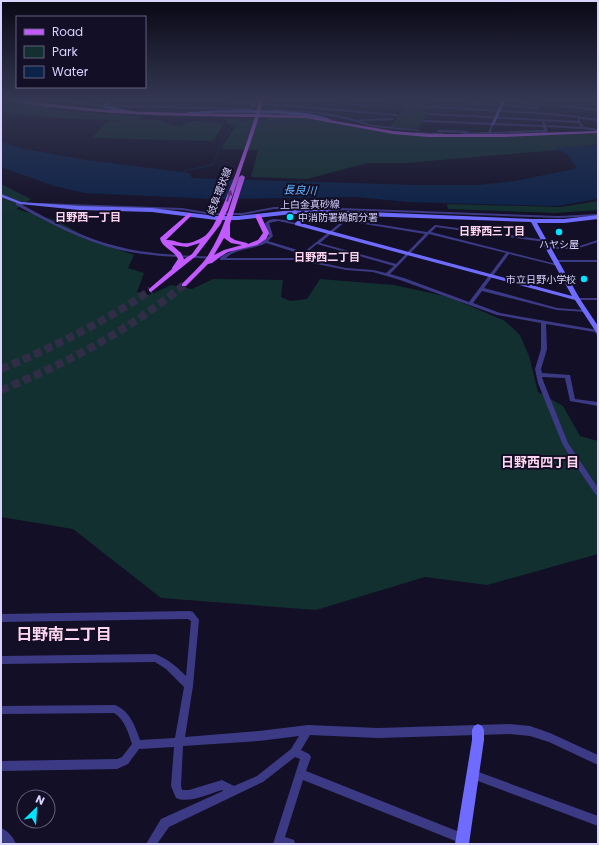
<svg xmlns="http://www.w3.org/2000/svg" width="599" height="845" viewBox="0 0 599 845" font-family="Poppins,'Noto Sans JP',sans-serif">
	<style>
		.green { fill: #12302f }
		.water { fill: #0c2248 }
		.lines { fill: none; stroke-linecap: round; stroke-linejoin: round }
		.stream { stroke: #0c2248; stroke-width: 1 }
		.primary-tunnel-far1 { stroke: #312d47; stroke-width: 6; stroke-dasharray: 6 3; stroke-linecap: butt }
		.primary-tunnel { stroke: #312d47; stroke-width: 8; stroke-dasharray: 8 4; stroke-linecap: butt }
		.street { fill: #3d3a85; fill-rule: evenodd }
		.secondary { fill: #6f6bff; fill-rule: evenodd }
		.primary { fill: #c25bff; fill-rule: evenodd }
		.oneway { fill: #623188 }
		.poi-dot { fill: #00e5ff; stroke: #130f26; stroke-width: 1.5 }
		.labels { text-anchor: middle; stroke-width: 4; stroke-linejoin: round; paint-order: stroke }
		.far-street-label { font-size: 10px; fill: #d9d4ff; stroke: #130f26 }
		.far-poi-label { font-size: 10px; fill: #d9d4ff; stroke: #130f26; text-anchor: start }
		.far-water-label { font-size: 11px; font-style: italic; fill: #62b6ff; stroke: #130f26 }
		.far-neighbourhood-label { font-size: 11px; font-weight: bold; fill: #ffd6f0; stroke: #130f26 }
		.neighbourhood-label { font-size: 13px; font-weight: bold; fill: #ffd6f0; stroke: #130f26 }
		.near-neighbourhood-label { font-size: 16px; font-weight: bold; fill: #ffd6f0; stroke: #130f26 }
	</style>
	<rect width="100%" height="100%" fill="#130f26"/>
	<path class="green" d="M1 99 61 111 142 116 139 121C150 118 164 120 172 125L181 126 193 121 224 123 213 141 92 138 108 121H126C84 118 42 119 1 111Z
		M410 99H437L418 129 390 127Z
		M266 116 315 119 395 134 533 135 598 134V144L557 150 407 163H367L307 179 251 177 258 150 221 149 236 125 226 124 227 119 265 120Z
		M1 184 31 199 16 209 58 221 93 241 134 255 128 268 144 273 137 292 150 295 171 285 192 289 213 279 283 280 281 297 290 301 307 299 320 279 394 285 449 297 505 321 520 335 529 356 538 392 563 406 580 436 598 441V554L487 585 425 577 316 610 161 598 73 529 1 517Z
		M598 201V210L555 213 448 209 447 204 560 207Z"/>
	<path class="water" d="M1 142 24 149 87 160 189 173 192 178 419 185H478L514 181 570 170 576 168V166L567 154 555 148 598 145V197L597 199 557 206 408 202 357 197 213 199 85 193 54 186 1 167Z"/>
	<g class="lines">
		<path class="stream" d="M431 107 437 99
			M396 118 398 116 424 111 430 107
			M334 119 337 117 352 121
			M373 121 387 120
			M181 173 187 170 213 165 219 148 235 121 328 122"/>
		<path class="primary-tunnel-far1" d="M182 286 184 285"/>
		<path class="primary-tunnel" d="M1 369C54 347 104 322 151 290
			M1 390C67 363 128 331 184 285"/>
		<path class="street" d="M58 99 105 105 250 108 252 104 77 100 76 99 253 102 255 99 256 100 255 102 275 104 276 103 277 104 397 114 398 116 277 106 276 109 314 111 347 117 373 125 420 130 419 131 373 127 346 119 314 113 277 111 273 109 274 106 255 104 253 109 250 110 105 107 70 103Z
			M295 99H304L403 108 402 109 296 100Z
			M354 99 433 106 552 113 598 119V121L580 119V122L584 127 598 129V131L583 129 546 127 548 131 546 132 463 135 462 133 488 132 491 125 424 122 423 121 424 120 543 125 542 122 543 121 544 122 546 125 581 127 578 123 429 115 428 114 429 113 578 121V118L552 115 433 108 355 100ZM493 125 543 127 544 130 491 132Z
			M438 99 536 107V105L486 99H494L598 109V111L539 105 538 108 537 109 437 101Z
			M544 99H552L579 102 578 103 545 100Z
			M393 118 394 120 360 121 359 120 360 119Z
			M438 130 467 131 469 132 467 133 437 132Z
			M415 132 442 133 444 134 442 135 414 134Z
			M16 202H18L19 203C51 221 84 239 120 247 151 255 184 255 215 257L217 258 215 259C184 257 151 257 120 250 83 241 49 223 16 205Z
			M40 203 182 208 212 213H242L274 207H313L558 216 598 214V216L558 218 313 209H274L242 215H212L182 210 41 205 39 204Z
			M274 219 285 220 299 224 297 225 278 221 269 223 273 236 268 241 304 252 345 219 427 232 435 225 546 240V242H545L436 227 431 232 560 265 558 266 509 254 484 288 557 308 584 310 586 311V312L557 310 482 291 473 303 500 313 598 330V335L596 334 595 332 546 324 547 349 541 369 542 373 570 375 575 399 598 402V406L570 401 565 378 542 377 544 383 568 443 598 488V496L596 495 570 457 562 443 538 383 535 369 541 349V323L497 315 400 280 373 272 346 270 297 260H220V258C235 245 255 250 269 236L265 223 269 220ZM346 221 425 234 396 264 320 243ZM429 234 506 253 469 302 404 278 390 274ZM266 243 301 254 296 258H226C237 248 253 250 266 243ZM317 244 394 266 386 273 373 270 346 268 300 258Z
			M598 240V242L576 249H548L546 248 548 247H576Z
			M554 260H598V262H554Z
			M575 298H598V300H575Z
			M190 611 193 612 199 620 193 686 185 737 259 731 308 725 378 728 510 724 530 726 550 733 598 755V765L549 742 530 736 510 734 378 738 310 735 301 750 309 754 311 757 306 771 467 835 468 839 467 843 463 844 303 780 285 837 294 840 295 844H273L300 759 295 757 263 782 169 827 157 844H146L161 819 223 791 222 790C209 794 188 804 176 798L171 786 174 747 139 749 128 764 117 769 1 771V761L117 759 122 757 132 744C128 732 125 720 114 713L1 714V706L115 705C130 711 135 726 140 740L175 738 184 687 166 669 155 662 1 664V656L155 654C168 659 176 666 186 676L191 621 188 619 1 622V614ZM299 736 291 749 257 776 234 786 222 780 189 790H182L181 786 183 746 259 741Z
			M473 770 598 816V826L470 778 468 775 470 772Z
			M1 828C7 830 14 838 16 844H4L1 841Z"/>
		<path class="secondary" d="M109 99H113L107 106 136 112 134 113 103 108Z
			M502 99H506L494 125 491 126Z
			M220 110C247 110 309 108 332 120L330 121C307 115 284 114 260 113 233 113 207 112 180 115L178 114 190 112Z
			M1 194 21 202 79 206 152 208 216 216H238L292 210H322L533 219H564L598 215V219L564 223H537L580 299 598 326V333L596 332 575 300 295 225V223L303 217V214H292L238 220H216L152 212 79 210 20 204 1 197ZM308 214 531 222 572 296 301 223 307 219Z
			M478 724 482 726 484 730V740L469 844H455L472 740V730L474 726Z"/>
		<path class="primary" d="M11 99H19C97 113 176 113 256 114L259 99H263L260 114 306 116 393 131 429 134H502L598 131V133L502 137H429L393 134 306 118 259 117 228 209 220 225 196 256 151 292 149 291V289L172 269V268L178 259C174 250 161 247 160 238L189 213 191 214V216L166 240C176 239 180 246 193 242 197 240 203 238 206 235 220 225 249 137 255 117 191 116 126 116 62 108 49 107 22 105 11 99ZM200 243 192 254 183 260 184 259 181 253 172 245 187 247Z
			M242 175 245 177 230 224V237L235 240 247 243 248 244 258 240 263 233 255 216 258 214 261 216 269 233 266 239 257 245 228 252 220 257 212 263 208 264 186 286H182V284C190 275 200 267 207 257 223 233 231 204 239 177ZM224 238 231 243 242 245 224 250 214 255Z"/>
	</g>
	<defs><path id="oneway-solid" d="M-6-.8H1V-3.2L6.5 0L1 3.2V.8H-6Z"/></defs>
	<use class="oneway" href="#oneway-solid" transform="translate(229 196) rotate(-71)"/>
	<linearGradient id="sky" x2="0" y2="1"><stop stop-color="#0a0815"/><stop offset="0.46" stop-color="#333752"/><stop offset="1" stop-color="#333752" stop-opacity="0"/></linearGradient>
	<rect width="599" height="217" fill="url(#sky)"/>
	<g class="poi-dot">
		<circle cx="290" cy="217" r="4"/>
		<circle cx="559" cy="232" r="4"/>
		<circle cx="584" cy="279" r="4"/>
	</g>
	<g class="labels">
		<g class="far-street-label">
			<text transform="translate(219 191) rotate(-69)" y="4">岐阜環状線</text>
			<text transform="translate(310 204) rotate(-1)" y="4">上白金真砂線</text>
		</g>
		<g class="far-poi-label">
			<text x="298" y="221">中消防署鵜飼分署</text>
			<text x="559" y="248" text-anchor="middle">ハヤシ屋</text>
			<text x="576" y="283" text-anchor="end">市立日野小学校</text>
		</g>
		<g class="far-water-label">
			<text transform="translate(300 190) rotate(2)" y="4">長良川</text>
		</g>
		<g class="far-neighbourhood-label">
			<text x="88" y="221">日野西一丁目</text>
			<text x="492" y="235">日野西三丁目</text>
			<text x="327" y="261">日野西二丁目</text>
		</g>
		<g class="neighbourhood-label">
			<text x="540" y="467">日野西四丁目</text>
		</g>
		<g class="near-neighbourhood-label">
			<text x="64" y="640">日野南二丁目</text>
		</g>
	</g>
	<rect width="599" height="845" fill="none" stroke="#d9d4ff" stroke-width="4"/>
	<rect x="16" y="16" width="130" height="72" fill="#130f26" stroke="#625e7d"/>
	<rect x="24" y="29" width="20" height="6" fill="#c25bff" stroke="#625e7d"/>
	<text x="52" y="36" font-size="12" fill="#d9d4ff">Road</text>
	<rect x="24" y="46" width="20" height="12" fill="#12302f" stroke="#625e7d"/>
	<text x="52" y="56" font-size="12" fill="#d9d4ff">Park</text>
	<rect x="24" y="66" width="20" height="12" fill="#0c2248" stroke="#625e7d"/>
	<text x="52" y="76" font-size="12" fill="#d9d4ff">Water</text>
	<g transform="translate(36 809) rotate(25)"><circle r="19" fill="#130f26" stroke="#625e7d"/>
	<path d="M0-3L7 15L0 10L-7 15Z" fill="#00e5ff"/>
	<text y="-6" font-size="11" font-weight="bold" text-anchor="middle" fill="#d9d4ff">N</text>
	</g>
</svg>
